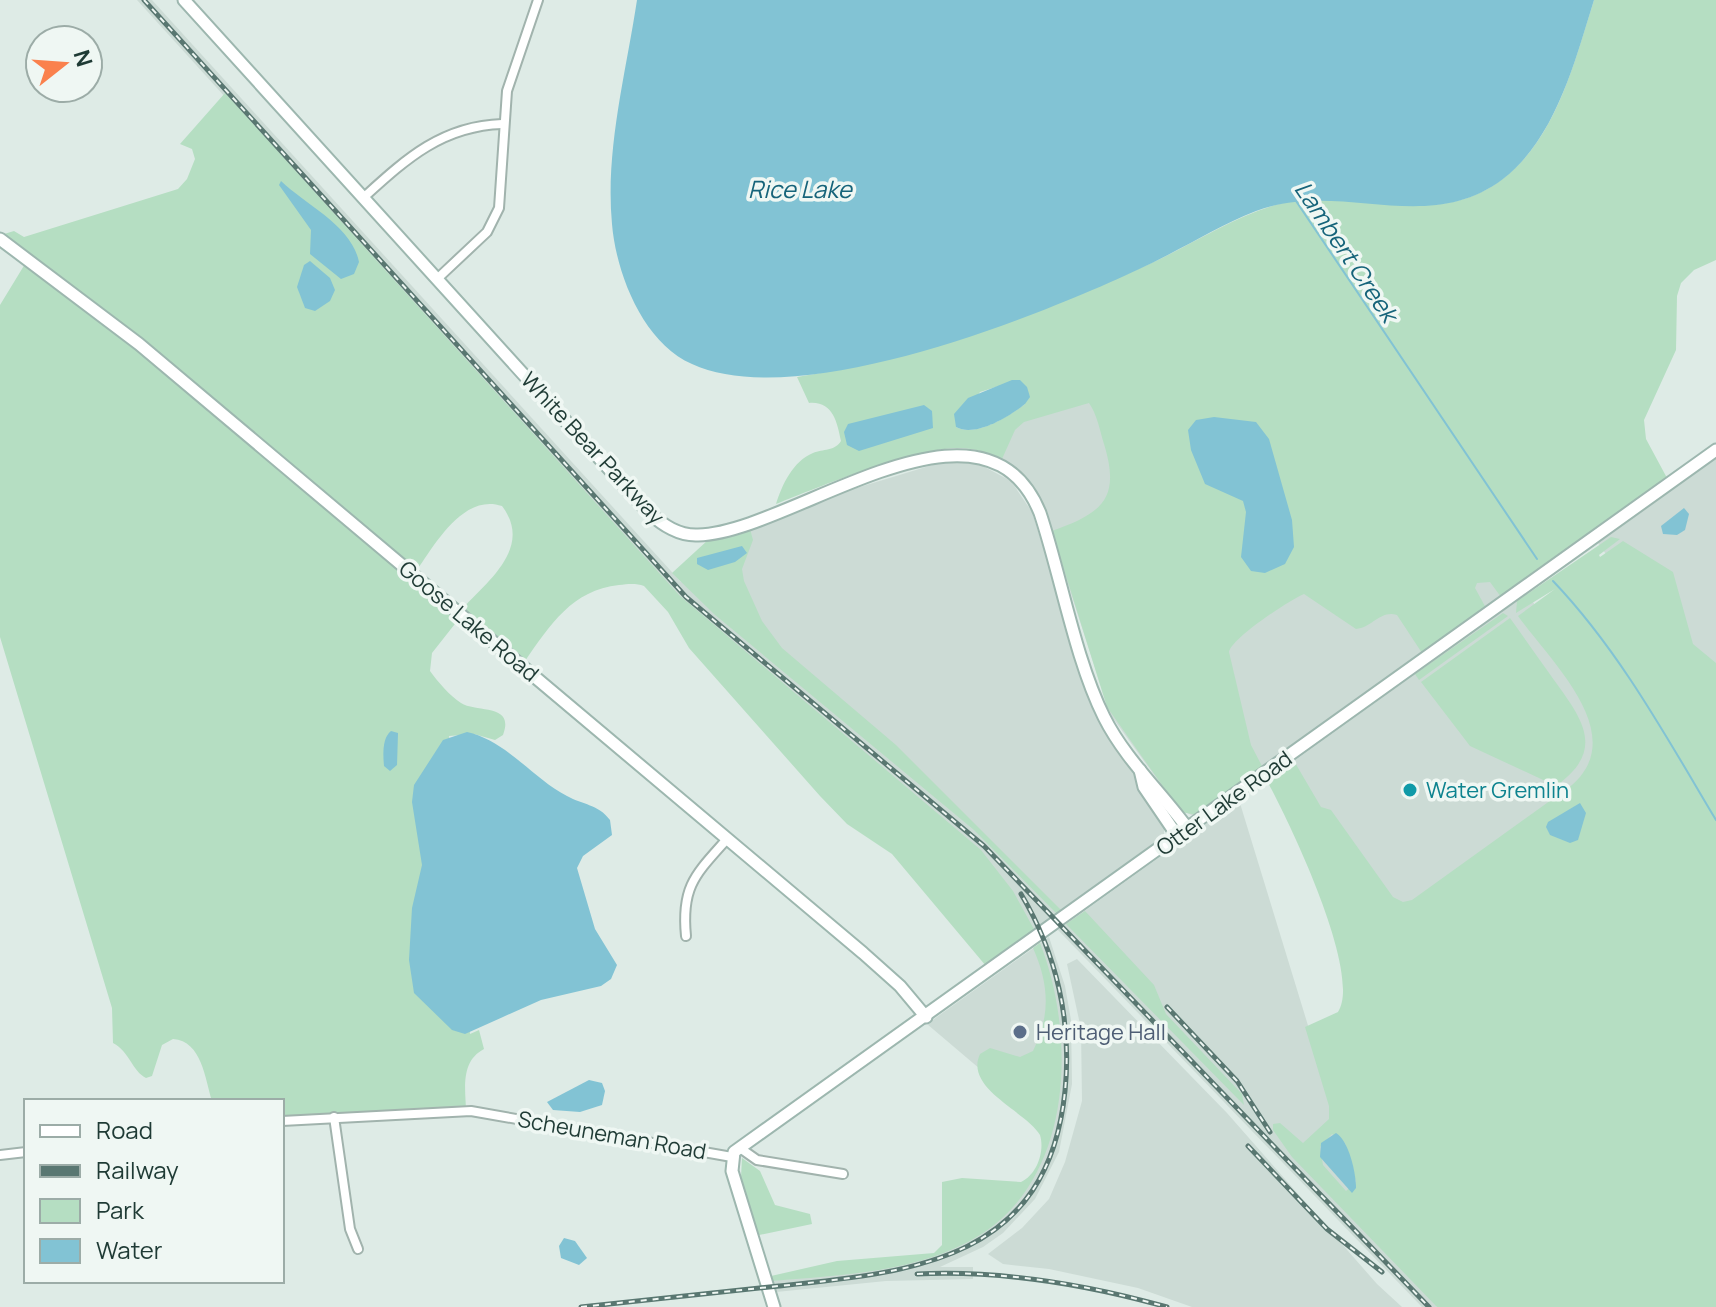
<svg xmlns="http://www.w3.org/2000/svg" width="1716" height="1307" font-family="Manrope,sans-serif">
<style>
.built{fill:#ccdbd5}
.green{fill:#b5dec2;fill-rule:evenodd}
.water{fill:#82c3d4}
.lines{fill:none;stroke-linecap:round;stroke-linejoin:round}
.stream{stroke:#82c3d4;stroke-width:2}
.street-casing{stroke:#a1b3ad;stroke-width:12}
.secondary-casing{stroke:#9db7af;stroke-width:15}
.street{stroke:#fff;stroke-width:8}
.secondary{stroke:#fff;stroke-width:11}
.rail-casing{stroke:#597771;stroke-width:5}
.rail{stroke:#eff7f3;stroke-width:2;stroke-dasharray:6;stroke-linecap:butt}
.culture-dot{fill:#0f9aa8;stroke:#eff7f3;stroke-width:3}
.service-dot{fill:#5c6f8a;stroke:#eff7f3;stroke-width:3}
.labels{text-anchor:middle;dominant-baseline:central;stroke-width:7;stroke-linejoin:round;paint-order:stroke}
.street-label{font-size:22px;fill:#1f3b35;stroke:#eff7f3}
.culture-label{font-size:22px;fill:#0d838f;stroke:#eff7f3;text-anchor:start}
.service-label{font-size:22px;fill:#4e5e75;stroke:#eff7f3;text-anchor:start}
.water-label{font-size:24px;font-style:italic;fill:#16647a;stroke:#eff7f3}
</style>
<rect width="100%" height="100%" fill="#deebe6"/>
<g class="built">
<polygon points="137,0 152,0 681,582 708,540 736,534 830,496 939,463 977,463 1011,481 1032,512 1094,709 1164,825 1164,838 1035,931 677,595"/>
<polygon points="1131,386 1358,573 1489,575 1503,596 1193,816 1178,808 1110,714 1042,504 1026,478 998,458 1016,421"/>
<polygon points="1716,458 1716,676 1673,648 1598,543"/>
<polygon points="1527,594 1655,770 1357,989 1287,766"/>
<polygon points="1239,800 1336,1117 1437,1307 1422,1307 1058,930"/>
<polygon points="1049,937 1065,986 1071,1020 1072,1084 1059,1152 1035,1199 1003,1233 983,1247 940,1267 973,1267 973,1279 886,1281 776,1292 773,1281 937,1254 1031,1181 1052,1130 927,1024"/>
<polygon points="1077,959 1227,1113 1377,1284 1402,1307 1192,1307 1138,1288 1049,1269 1003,1264 988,1254 1022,1228 1049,1199 1065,1162 1082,1101 1081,1029 1067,964"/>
</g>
<g class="green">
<path d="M1594,0h122v260l-22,10 -13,13 -4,13 -1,54 -32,70 2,19 21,39 -166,119 -11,-15 -13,1 -2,5 11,20 -64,45 -25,-38c-17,-5 -25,13 -41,14l-52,-35c-16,7 -72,44 -75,58l22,93 12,23 -66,47 -16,-3 -74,-105 -55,-176c50,-18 69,-32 52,-87 -4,-13 -7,-30 -15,-41l-65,19 -9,8 -13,29c-14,-6 -27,-11 -42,-11 -45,-1 -141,39 -184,56 6,-19 17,-43 37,-51 10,-4 22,-2 28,-12 -4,-19 -8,-40 -32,-38l-12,-26c120,-18 240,-62 350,-112 45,-20 85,-48 132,-61 73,-21 147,27 218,-21 58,-39 77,-120 97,-183zM1018,380l7,24c-16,12 -50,34 -69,23l24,-35z"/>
<path d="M225,93l455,503 301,254 32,41 22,40 -49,35 -94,-112 -45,-30 -27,-28 -131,-148 -21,-36 -24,-26c-8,-3 -16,-2 -25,-1 -47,5 -69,40 -94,76l-62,-53c26,-28 70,-61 39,-102 -38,-13 -67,38 -85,64l-300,-251 -113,-85 10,-3 10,6 154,-48 9,-10 8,-20 -3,-10 -12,-5z"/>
<path d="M25,264l112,86 321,270 -26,33 -2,18c8,11 20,25 31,32 16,10 54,0 42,32l-8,5 -21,-6 -25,2 21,298 9,-4 5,19c-23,12 -19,38 -18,60l-184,7v-15h-70c-7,-22 -10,-60 -39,-62l-11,6 -10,31 -6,2c-14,-7 -16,-26 -33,-35l-1,-35 -112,-371v-332z"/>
<polygon points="750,529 753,540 742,569 744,581 762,621 782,648 896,745 1062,911 1058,915 974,830 714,614 672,573 708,540"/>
<path d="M1611,537l9,2 -21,16 1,2 23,-16 50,31 20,72 23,19v644h-279l-145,-150 -19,-27v-6l7,-1 23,20 26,-24v-13l-24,-79 33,-15c25,-38 -50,-193 -71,-231l27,-20 27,46 10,3 62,87 10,5 9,-2 160,-115c58,-51 -21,-123 -54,-169l37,-27 -39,24 1,-12zM1332,1134l13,9 11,39 -10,9 -23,-26 -3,-18z"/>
<polygon points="1503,613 1508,616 1419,680 1415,674"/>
<path d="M1510,618c15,21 29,41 44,62 29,40 52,70 2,106l-86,-40 -49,-64z"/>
<polygon points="1085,911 1154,985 1166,1014 1242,1094 1244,1105 1066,924"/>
<path d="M1040,943c38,97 33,245 -72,299 -59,31 -129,33 -195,39l-2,-5 66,-15 97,-8 8,-8v-63l20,-4 59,4c16,-7 24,-31 19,-47 -14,-24 -76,-46 -60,-81l10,-6 30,9 13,-6c18,-36 16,-67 0,-103z"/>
<polygon points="742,1158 760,1171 775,1205 810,1214 812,1224 759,1235 741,1177"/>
</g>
<g class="water">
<path d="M637,0h957c-19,61 -38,138 -91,179 -77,58 -162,0 -247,32 -36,14 -69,35 -104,52 -104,50 -352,151 -460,101 -49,-21 -76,-91 -80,-140 -7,-74 14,-151 25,-224z"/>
<path d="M281,181c25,24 71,45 78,81l-5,12 -13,5 -31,-25 1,-24 -32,-45z"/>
<polygon points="310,261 330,278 335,290 330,301 315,311 305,308 297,287 304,265"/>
<path d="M1012,380h8l7,7 3,10 -5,7c-15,12 -50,34 -69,23l-2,-13 14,-16z"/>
<polygon points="924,405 932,411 933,428 859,451 847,445 844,432 848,424"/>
<polygon points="1214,417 1256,422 1269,439 1292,520 1294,547 1285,564 1265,573 1251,571 1241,557 1246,512 1243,501 1205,484 1191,450 1188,430 1196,420"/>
<polygon points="1684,508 1689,514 1685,530 1677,535 1663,534 1661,526"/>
<polygon points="742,546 747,553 735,562 708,570 697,564 697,558"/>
<path d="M391,731l7,2 -1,32 -7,6 -6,-5c-1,-11 -2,-28 7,-35z"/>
<path d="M467,732c40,9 65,46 100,64 16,9 31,8 43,24l2,15 -29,21 -6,12 18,61 22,36 -6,14 -10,7 -60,14 -76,34 -13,-4 -38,-37 -5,-33 3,-52 10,-43 -10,-63 2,-17 29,-45z"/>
<polygon points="1580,803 1586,813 1578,840 1570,843 1550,835 1546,827 1548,822"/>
<polygon points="589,1080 602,1083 605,1091 602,1105 580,1112 553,1110 547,1102"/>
<path d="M1336,1133c13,8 20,40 20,55l-4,5 -32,-36 1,-14z"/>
<polygon points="564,1238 575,1241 587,1258 579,1265 561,1258 559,1246"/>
</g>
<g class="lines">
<g class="stream">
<polyline points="1294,198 1537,559"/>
<path d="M1553,581c66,69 114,157 163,239"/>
</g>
<g class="street-casing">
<g id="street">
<path d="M363,198c42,-38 78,-72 139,-74"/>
<polyline points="437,279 487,232 499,208 507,91 538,0"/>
<path d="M686,936c-5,-50 10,-62 41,-97"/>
<polyline points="334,1117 350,1229 358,1249"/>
<polyline points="282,1121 471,1111 732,1157"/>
<polyline points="740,1148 757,1160 843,1174"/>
<polyline points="0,1155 26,1152"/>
</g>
</g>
<g class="secondary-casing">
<g id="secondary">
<path d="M184,0l465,513c14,12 30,23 49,22 93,-2 285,-162 342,-22 21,63 35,146 64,204 21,42 57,75 84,112"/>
<polyline points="0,239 139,344 863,953 900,986 926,1017"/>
<polyline points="1140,770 1144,787 1178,837"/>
<polyline points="774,1307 732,1171 734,1152 1716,450"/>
</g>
</g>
<use href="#street" class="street"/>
<use href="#secondary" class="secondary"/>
<g class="rail-casing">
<g id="rail">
<polyline points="144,0 686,597 984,846 1429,1307"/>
<polyline points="1167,1007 1237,1081 1270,1132"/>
<polyline points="1248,1146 1327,1229 1382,1272"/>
<path d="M917,1274c85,-4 168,10 250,33"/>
<path d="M581,1307c66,-7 132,-14 198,-21 138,-14 269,-27 286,-195 7,-69 -8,-137 -44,-197"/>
</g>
</g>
<use href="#rail" class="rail"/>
</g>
<circle class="culture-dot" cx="1410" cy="790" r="8"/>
<circle class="service-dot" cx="1020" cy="1032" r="8"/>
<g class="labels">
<g class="street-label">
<text transform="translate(593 448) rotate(47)">White Bear Parkway</text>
<text transform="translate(469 621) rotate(40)">Goose Lake Road</text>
<text transform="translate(1224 803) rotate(-36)">Otter Lake Road</text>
<text transform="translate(612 1135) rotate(10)">Scheuneman Road</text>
</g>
<g class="culture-label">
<text x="1426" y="790">Water Gremlin</text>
</g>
<g class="service-label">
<text x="1036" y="1032">Heritage Hall</text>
</g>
<g class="water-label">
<text x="800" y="188">Rice Lake</text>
<text transform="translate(1347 251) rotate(56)">Lambert Creek</text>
</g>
</g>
<rect x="24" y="1099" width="260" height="184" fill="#eff7f3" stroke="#9caca7" stroke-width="2"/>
<rect x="40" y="1125" width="40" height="12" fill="#ffffff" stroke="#9caca7" stroke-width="2"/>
<text x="96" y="1139" font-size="24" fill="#1f3b35">Road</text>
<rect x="40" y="1165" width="40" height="12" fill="#597771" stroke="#9caca7" stroke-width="2"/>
<text x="96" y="1179" font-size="24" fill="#1f3b35">Railway</text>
<rect x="40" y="1199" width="40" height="24" fill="#b5dec2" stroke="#9caca7" stroke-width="2"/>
<text x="96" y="1219" font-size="24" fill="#1f3b35">Park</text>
<rect x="40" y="1239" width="40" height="24" fill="#82c3d4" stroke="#9caca7" stroke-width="2"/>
<text x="96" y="1259" font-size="24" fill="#1f3b35">Water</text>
<g transform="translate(64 64) rotate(73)"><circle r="38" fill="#eff7f3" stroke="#9caca7" stroke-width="2"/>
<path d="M0-6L14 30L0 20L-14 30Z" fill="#fa814d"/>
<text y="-12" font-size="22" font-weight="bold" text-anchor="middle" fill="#1f3b35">N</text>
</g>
</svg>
